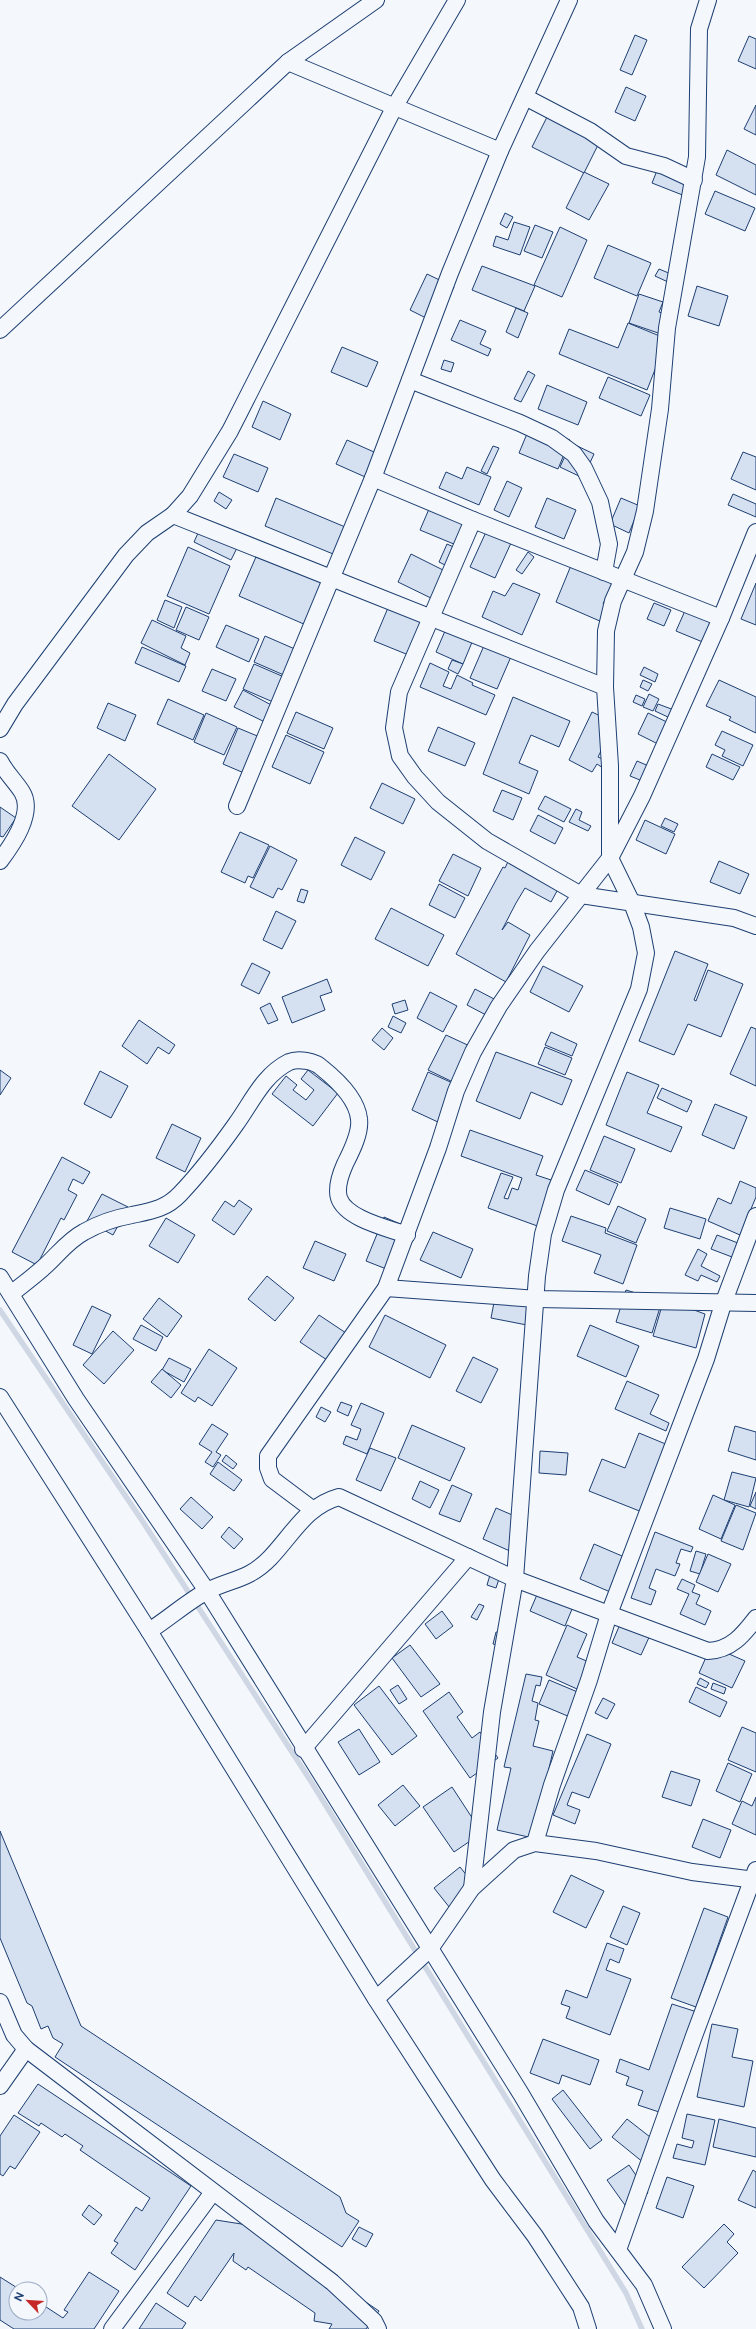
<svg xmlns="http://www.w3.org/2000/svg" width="756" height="2329" font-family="'Public Sans',sans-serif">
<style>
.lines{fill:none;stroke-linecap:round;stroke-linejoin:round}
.stream{stroke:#cfd7e4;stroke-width:5.5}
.building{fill:#d5e0f0;stroke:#1d3f73}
.street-casing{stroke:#1d3f73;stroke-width:18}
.street{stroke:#f4f7fb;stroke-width:16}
</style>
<rect width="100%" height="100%" fill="#f4f7fb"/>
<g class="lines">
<polyline class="stream" points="0,1310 143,1522 312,1783 626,2293 642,2329"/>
</g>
<g class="building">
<polygon points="635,35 647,40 632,75 620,70"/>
<polygon points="749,36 756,39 756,69 738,61"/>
<polygon points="626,87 646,96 635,121 615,112"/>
<polygon points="756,105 756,135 744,129"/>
<polygon points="552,107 604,133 584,173 532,147"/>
<polygon points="727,150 756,165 756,195 716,175"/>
<polygon points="660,163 693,176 685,196 652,183"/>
<polygon points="584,172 609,184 589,220 566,208"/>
<polygon points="715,191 755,208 745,231 705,214"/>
<polygon points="505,213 513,217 507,228 500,224"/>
<polygon points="514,222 530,227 520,255 493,246 496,236 508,240"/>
<polygon points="535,225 553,232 542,258 524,251"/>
<polygon points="560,227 587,240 562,297 534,285"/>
<polygon points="608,245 651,263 637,296 594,278"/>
<polygon points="482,266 535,286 524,311 472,290"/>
<polygon points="659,269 671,274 668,282 655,276"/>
<polygon points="427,274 454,287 436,323 410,310"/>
<polygon points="697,286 728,296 719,326 688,316"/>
<polygon points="639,294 663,302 659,312 670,316 664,335 629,323"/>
<polygon points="516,308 528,313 518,338 506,332"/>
<polygon points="460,320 486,331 480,344 491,349 488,356 451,340"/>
<polygon points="628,323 667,339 647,390 559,354 569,329 618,348"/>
<polygon points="342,347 378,362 367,387 331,372"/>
<polygon points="444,360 454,363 451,372 441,369"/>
<polygon points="528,371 535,375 521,402 514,399"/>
<polygon points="608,377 650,395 641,416 599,398"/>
<polygon points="547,385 587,402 578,425 538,409"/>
<polygon points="263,401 291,414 280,440 252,427"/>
<polygon points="531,424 570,440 558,469 519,453"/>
<polygon points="347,440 383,456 372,480 336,464"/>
<polygon points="571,443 594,454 583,478 560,467"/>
<polygon points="493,446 499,448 487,474 481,471"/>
<polygon points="743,452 756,457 756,490 731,479"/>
<polygon points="234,454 268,468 258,492 223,477"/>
<polygon points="467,467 491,477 479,505 439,488 446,472 462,479"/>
<polygon points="507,481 522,488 509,517 494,510"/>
<polygon points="219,492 232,500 226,509 214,501"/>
<polygon points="733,494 756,504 756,517 728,505"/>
<polygon points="276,498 350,529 338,556 265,526"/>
<polygon points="547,498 576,510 564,539 535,527"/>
<polygon points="621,498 640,506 629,533 610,524"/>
<polygon points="432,502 473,519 461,547 420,530"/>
<polygon points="203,522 241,540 231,560 194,542"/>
<polygon points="486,532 511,543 495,578 470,567"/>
<polygon points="262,543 336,575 313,628 239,596"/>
<polygon points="447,544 458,549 449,567 439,562"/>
<polygon points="188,547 230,566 209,614 167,596"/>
<polygon points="528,552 534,557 522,574 516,570"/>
<polygon points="411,554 451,574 437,601 398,582"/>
<polygon points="572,563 626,586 608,593 603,604 616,610 609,625 556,602"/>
<polygon points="513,583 540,594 522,635 482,617 493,591 505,596"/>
<polygon points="756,583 756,625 741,619"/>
<polygon points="165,600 182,607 174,628 157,620"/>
<polygon points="390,603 426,618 411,656 374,641"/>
<polygon points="654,603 671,610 664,626 647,619"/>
<polygon points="688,604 717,616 705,643 676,631"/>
<polygon points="186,607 209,617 199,640 176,630"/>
<polygon points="152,620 186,636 181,648 190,653 185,665 141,643"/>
<polygon points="448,624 475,635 463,664 436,652"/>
<polygon points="226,625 259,639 249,662 216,647"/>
<polygon points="265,636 304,653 293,679 254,662"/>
<polygon points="486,641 513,652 497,689 470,678"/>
<polygon points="142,647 186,666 179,682 135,663"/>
<polygon points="452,660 463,664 458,674 448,669"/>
<polygon points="430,663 449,672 443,686 451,689 457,675 473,683 472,685 495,695 486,715 420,687"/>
<polygon points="254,664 291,680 280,705 243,689"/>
<polygon points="644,667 658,674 655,682 640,675"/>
<polygon points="212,669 236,679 226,701 202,691"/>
<polygon points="643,680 652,684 648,691 640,687"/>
<polygon points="719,680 756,697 756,733 729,720 731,717 706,706"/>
<polygon points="243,690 277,708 269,724 234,707"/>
<polygon points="649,694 659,699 653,711 643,707"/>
<polygon points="636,695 645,699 642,706 633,702"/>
<polygon points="513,697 570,721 559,747 531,735 519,763 538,771 529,794 483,774"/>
<polygon points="168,699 204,715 193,740 157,724"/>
<polygon points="108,703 136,715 125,741 97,728"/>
<polygon points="658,704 674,710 670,718 655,711"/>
<polygon points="296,712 333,728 324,749 287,733"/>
<polygon points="592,712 615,723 598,757 607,761 603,768 597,764 592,772 569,760"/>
<polygon points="206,713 237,727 224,755 194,742"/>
<polygon points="648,713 671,724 660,745 638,734"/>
<polygon points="438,727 475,743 465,766 428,751"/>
<polygon points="238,728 267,740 251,776 223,764"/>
<polygon points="722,731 753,745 743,766 722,756 725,750 715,745"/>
<polygon points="286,735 324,752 310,784 272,767"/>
<polygon points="109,754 156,789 119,840 72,806"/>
<polygon points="712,754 740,767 733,780 706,767"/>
<polygon points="637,761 651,767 645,782 630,776"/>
<polygon points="382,783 415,799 403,824 370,808"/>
<polygon points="502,790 522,798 513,820 493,811"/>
<polygon points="545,796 571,809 564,822 538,809"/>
<polygon points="0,807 16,818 3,837 0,836"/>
<polygon points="576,809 582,812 579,820 591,826 588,831 569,822"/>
<polygon points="538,815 563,828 555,844 530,831"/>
<polygon points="665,818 678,824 674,832 661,826"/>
<polygon points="645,820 675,834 666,854 636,840"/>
<polygon points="240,832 269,845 253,878 248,876 245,883 221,872"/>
<polygon points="355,837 385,852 371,880 341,865"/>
<polygon points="270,846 297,860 282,890 278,888 273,898 250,887"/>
<polygon points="512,853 563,880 551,902 525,888 516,903 502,930 508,922 530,935 506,982 456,954 503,867 505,868"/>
<polygon points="453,854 481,868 468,896 439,881"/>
<polygon points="719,861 749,874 740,894 710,882"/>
<polygon points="439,884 465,898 455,918 429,905"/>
<polygon points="301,889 308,891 304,903 297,901"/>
<polygon points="391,908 444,935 428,966 375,939"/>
<polygon points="276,911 296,921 282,949 263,940"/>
<polygon points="675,951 708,964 694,1000 696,1001 708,970 743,984 721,1037 688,1024 674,1055 639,1041"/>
<polygon points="252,963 270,972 259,994 241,985"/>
<polygon points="543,966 583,986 569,1012 530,992"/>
<polygon points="327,979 332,992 320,996 325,1010 292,1023 282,997"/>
<polygon points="475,989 496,1000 488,1016 467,1005"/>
<polygon points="430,992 457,1006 443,1032 417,1018"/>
<polygon points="405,1000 408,1010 395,1014 392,1004"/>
<polygon points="270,1003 278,1020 268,1024 260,1008"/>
<polygon points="393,1016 406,1023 401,1033 388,1027"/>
<polygon points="139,1020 175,1045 169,1054 158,1047 147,1064 122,1046"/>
<polygon points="751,1027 756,1029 756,1086 730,1074"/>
<polygon points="382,1028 393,1038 384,1050 372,1040"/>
<polygon points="551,1032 577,1044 572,1056 545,1045"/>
<polygon points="446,1035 474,1048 457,1084 428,1070"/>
<polygon points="545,1047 572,1058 565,1075 538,1064"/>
<polygon points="496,1052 572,1080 562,1105 531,1092 520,1119 476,1101"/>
<polygon points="0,1070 11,1078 0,1095"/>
<polygon points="308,1070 338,1093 313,1126 272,1094 286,1076 297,1085 293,1090 306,1100 314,1090 301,1079"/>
<polygon points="100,1071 128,1086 111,1118 84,1104"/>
<polygon points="428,1072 457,1085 440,1123 412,1110"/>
<polygon points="627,1072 659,1085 647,1113 682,1127 671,1152 606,1125"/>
<polygon points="662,1088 692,1101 687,1112 657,1098"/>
<polygon points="715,1104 747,1117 734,1149 702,1135"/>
<polygon points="172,1124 201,1138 185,1172 156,1158"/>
<polygon points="470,1130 543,1156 536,1175 554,1181 540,1227 488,1208 501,1173 513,1177 504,1198 508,1199 512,1188 518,1190 522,1178 461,1156"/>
<polygon points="604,1136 635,1149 621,1183 590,1170"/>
<polygon points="62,1157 90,1172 83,1184 73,1179 68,1190 77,1195 64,1220 61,1218 37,1265 12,1252"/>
<polygon points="585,1170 618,1184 609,1205 576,1190"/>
<polygon points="740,1181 756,1188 756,1197 740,1235 708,1221 718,1198 731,1204"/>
<polygon points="102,1194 128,1207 113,1235 87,1221"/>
<polygon points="239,1200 252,1209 234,1235 212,1220 225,1201 234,1207"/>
<polygon points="618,1206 646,1219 636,1243 607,1231"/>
<polygon points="670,1208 706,1219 700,1239 664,1228"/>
<polygon points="571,1216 606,1228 605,1233 637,1245 623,1284 594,1273 601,1255 562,1241"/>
<polygon points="384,1217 412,1229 394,1272 366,1261"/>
<polygon points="166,1218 195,1235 178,1263 149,1246"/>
<polygon points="433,1232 473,1249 461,1278 420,1260"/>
<polygon points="717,1235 738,1243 732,1257 711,1249"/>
<polygon points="315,1241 346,1254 334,1281 303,1268"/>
<polygon points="698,1249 707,1254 701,1266 720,1276 717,1282 701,1275 698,1281 685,1275"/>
<polygon points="267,1276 294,1298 275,1321 248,1299"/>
<polygon points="626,1290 662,1301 652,1333 616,1322"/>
<polygon points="496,1292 537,1300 532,1326 491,1318"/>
<polygon points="159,1298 182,1316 167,1337 143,1319"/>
<polygon points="664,1299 705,1314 696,1348 653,1336"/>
<polygon points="92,1306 111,1315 92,1354 73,1345"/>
<polygon points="319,1315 349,1335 330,1362 300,1342"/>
<polygon points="385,1315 446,1345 430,1378 369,1347"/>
<polygon points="141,1325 163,1337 156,1351 133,1339"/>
<polygon points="590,1325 639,1346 626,1377 577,1356"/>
<polygon points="113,1331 134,1350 104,1384 83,1365"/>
<polygon points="209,1349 237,1368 212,1406 198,1397 195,1402 181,1393"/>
<polygon points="473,1357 498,1369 481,1403 456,1391"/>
<polygon points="169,1358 191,1369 184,1382 162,1370"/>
<polygon points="162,1369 181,1385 171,1398 151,1382"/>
<polygon points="627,1381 659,1395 650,1414 669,1423 666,1431 615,1409"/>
<polygon points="341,1402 352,1406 348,1416 337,1411"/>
<polygon points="361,1403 384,1413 367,1454 343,1444 346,1436 357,1440 361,1429 351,1425"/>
<polygon points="321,1407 331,1412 325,1422 316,1417"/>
<polygon points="212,1424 228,1434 216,1452 221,1455 213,1467 205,1462 212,1452 199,1444"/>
<polygon points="412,1425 465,1448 450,1481 398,1458"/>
<polygon points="735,1426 756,1432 756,1460 728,1451"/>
<polygon points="639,1433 668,1445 642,1512 589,1491 602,1459 625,1468"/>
<polygon points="370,1448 396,1458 381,1491 356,1480"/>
<polygon points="540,1451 568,1453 566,1475 539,1473"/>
<polygon points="226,1455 237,1464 233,1469 222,1461"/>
<polygon points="218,1462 242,1480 234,1491 210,1474"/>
<polygon points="732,1472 756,1478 749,1507 724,1500"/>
<polygon points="420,1481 439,1490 430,1508 412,1499"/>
<polygon points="452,1485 472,1494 460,1522 439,1514"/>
<polygon points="756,1492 756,1509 750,1506"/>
<polygon points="713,1495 735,1505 721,1539 699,1529"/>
<polygon points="191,1497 213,1517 202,1529 180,1509"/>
<polygon points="736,1505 756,1513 743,1550 721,1541"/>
<polygon points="496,1508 517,1517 512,1552 483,1539"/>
<polygon points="229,1527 243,1539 234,1549 221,1537"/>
<polygon points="655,1532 693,1547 691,1552 681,1549 676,1563 680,1564 675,1576 656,1569 649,1588 656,1591 651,1605 631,1598"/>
<polygon points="594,1544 629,1559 615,1594 580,1579"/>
<polygon points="696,1551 706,1554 700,1574 690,1571"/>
<polygon points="708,1554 731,1564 718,1592 696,1582"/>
<polygon points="490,1575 499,1579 496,1588 487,1585"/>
<polygon points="682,1579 695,1585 692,1592 700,1595 696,1604 711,1611 705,1625 680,1614 689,1594 677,1589"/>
<polygon points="542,1583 577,1597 565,1626 530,1611"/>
<polygon points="479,1604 484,1606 477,1620 471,1617"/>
<polygon points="442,1611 453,1626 436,1639 425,1624"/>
<polygon points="624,1615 651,1633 641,1655 612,1643"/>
<polygon points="567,1625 587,1634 577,1657 589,1662 577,1689 546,1675"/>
<polygon points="496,1632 509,1634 506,1647 493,1644"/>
<polygon points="410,1645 440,1684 421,1697 392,1658"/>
<polygon points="711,1646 745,1661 732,1688 699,1673"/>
<polygon points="526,1674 542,1677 540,1686 536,1685 532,1701 538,1703 535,1720 539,1721 533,1746 553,1751 533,1838 497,1830 511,1768 504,1767"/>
<polygon points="700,1678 709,1683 706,1688 697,1684"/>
<polygon points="549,1680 580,1693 570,1717 539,1704"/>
<polygon points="713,1683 726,1688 724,1694 711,1689"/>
<polygon points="398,1685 407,1699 399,1704 390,1690"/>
<polygon points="379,1686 417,1736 392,1755 354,1705"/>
<polygon points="696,1687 727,1702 720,1717 689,1702"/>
<polygon points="449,1692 463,1712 457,1717 472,1738 480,1732 498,1758 470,1778 423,1711"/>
<polygon points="603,1698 615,1704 607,1719 595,1713"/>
<polygon points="742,1727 756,1733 756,1772 728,1760"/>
<polygon points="359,1729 380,1762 359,1775 338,1742"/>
<polygon points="587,1734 611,1744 589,1798 572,1792 567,1805 580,1810 575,1824 553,1815"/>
<polygon points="728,1763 752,1774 740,1802 716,1791"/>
<polygon points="671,1771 700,1780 691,1806 662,1797"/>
<polygon points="403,1785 420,1806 395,1826 378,1805"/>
<polygon points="452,1787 482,1833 454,1852 423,1807"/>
<polygon points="756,1797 756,1835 732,1824 742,1801 752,1806"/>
<polygon points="703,1819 731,1830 720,1858 692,1847"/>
<polygon points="0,1831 81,2026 340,2197 346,2213 359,2221 342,2247 55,2057 63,2044 53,2038 48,2026 41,2029 32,2006 27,2003 0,1938"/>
<polygon points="460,1867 476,1887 450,1908 434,1888"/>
<polygon points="571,1875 604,1891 586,1928 553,1912"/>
<polygon points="623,1906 640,1913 627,1945 610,1937"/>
<polygon points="704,1908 728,1917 696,2007 671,1998"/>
<polygon points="607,1943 624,1949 619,1963 610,1959 606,1970 631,1979 610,2035 566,2018 570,2007 561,2004 566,1990 587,1998"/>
<polygon points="672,2004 697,2012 662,2113 638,2105 643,2091 626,2085 629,2077 616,2072 620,2059 649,2070"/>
<polygon points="712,2024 738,2029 732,2057 753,2061 744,2107 697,2097"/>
<polygon points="543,2039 599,2060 590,2085 562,2075 559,2084 530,2073"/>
<polygon points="38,2084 191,2186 135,2270 111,2253 118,2243 114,2241 136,2207 142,2211 150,2198 80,2150 83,2146 65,2134 62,2137 41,2123 39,2126 18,2113"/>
<polygon points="563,2090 602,2140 590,2149 552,2099"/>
<polygon points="687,2114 715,2120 705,2165 673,2158 677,2144 692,2148 694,2141 682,2138"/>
<polygon points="14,2115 40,2132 15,2169 10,2166 3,2176 0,2174 0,2136"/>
<polygon points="627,2119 659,2144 644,2163 612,2137"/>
<polygon points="719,2119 756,2128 756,2157 713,2147"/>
<polygon points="629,2165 648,2193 627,2208 607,2180"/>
<polygon points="753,2170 756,2172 756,2208 738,2200"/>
<polygon points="667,2177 694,2186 683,2218 656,2208"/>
<polygon points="89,2205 102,2215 94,2225 82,2215"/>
<polygon points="216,2220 254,2226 379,2311 366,2329 329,2329 332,2324 314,2321 315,2313 248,2267 246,2270 233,2261 234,2253 201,2301 195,2296 188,2307 167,2293"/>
<polygon points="724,2224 734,2234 727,2242 738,2253 704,2288 682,2267"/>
<polygon points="359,2227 373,2234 366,2247 352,2239"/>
<polygon points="89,2272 119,2291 94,2329 14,2329 0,2320 0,2277 19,2289 16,2289 16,2313 40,2313 40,2303 63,2318 68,2312 64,2310"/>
<polygon points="156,2303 186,2323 182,2329 139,2329"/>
</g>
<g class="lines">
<g class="street-casing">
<g id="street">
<polyline points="288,62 500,151"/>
<polyline points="525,97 590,131 626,156 664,166 694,180"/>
<polyline points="0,330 288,62 376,0"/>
<polyline points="410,380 520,423 552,438 574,454 584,468 600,502 609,544 604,572"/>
<polyline points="373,478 473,520 721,618"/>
<polyline points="173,515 605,687"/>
<polyline points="473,520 399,692 394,728 400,756 415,777 438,802 487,841 581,895 734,918 756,926"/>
<polyline points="0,729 15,704 126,555 147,533 173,515 190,496 230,431 395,106 457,0"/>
<path d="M0,761c6,12 15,20 22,31 13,21 -10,53 -22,69"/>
<polyline points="237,806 373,478 450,273 500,151 569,0"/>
<polyline points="0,1277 76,1399 207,1591 521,2094 596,2221 644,2285 663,2329"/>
<polyline points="386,1288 537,1299 756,1303"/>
<path d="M11,1294c11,-9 22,-17 32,-26 14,-12 24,-27 41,-36 14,-8 31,-14 48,-17 19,-4 34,-6 48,-21 20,-21 39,-46 56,-70 16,-22 27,-49 53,-62 9,-4 26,-1 33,6 15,12 35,31 37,51 2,14 -8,33 -14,45 -4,9 -9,24 -6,34 7,21 49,30 68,37"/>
<polyline points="0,1397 149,1631 376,1999 493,2180 535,2236 581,2307 588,2329"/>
<polyline points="312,1509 272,1479 268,1468 268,1456 386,1288 438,1148 456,1091 473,1052 499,1006 537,951 610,858 642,796 721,618 756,532"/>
<path d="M149,1631c19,-12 38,-29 58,-40 24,-12 42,-11 63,-33 23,-24 36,-52 69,-61l176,82 193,72c23,-1 35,-16 48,-33"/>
<polyline points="303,1749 468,1557"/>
<polyline points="535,1843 552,1785 589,1680 609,1614 706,1359 723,1304 756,1216"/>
<polyline points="472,1888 492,1712 515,1579 537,1276 543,1234 556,1190 639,989 646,953 641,927 632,903 610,858 610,766 605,687 606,631 613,601 635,552 645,511 660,409 667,328 697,157 699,29 708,0"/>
<polyline points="376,1999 430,1949 472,1888 514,1850 535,1843 596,1851 692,1872 756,1880"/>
<polyline points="0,2002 14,2035 26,2049 332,2282 374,2321 378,2329"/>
<polyline points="0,2086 26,2049"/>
<polyline points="618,2250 694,2036 756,1870"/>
<polyline points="112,2329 213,2192"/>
</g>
</g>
<use href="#street" class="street"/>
</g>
<g transform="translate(28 2301) rotate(295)"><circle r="19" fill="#f4f7fb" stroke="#9eadc5"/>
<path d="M0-3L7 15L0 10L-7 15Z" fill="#c62828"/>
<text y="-6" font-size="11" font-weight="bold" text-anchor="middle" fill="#1d3f73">N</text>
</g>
</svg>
